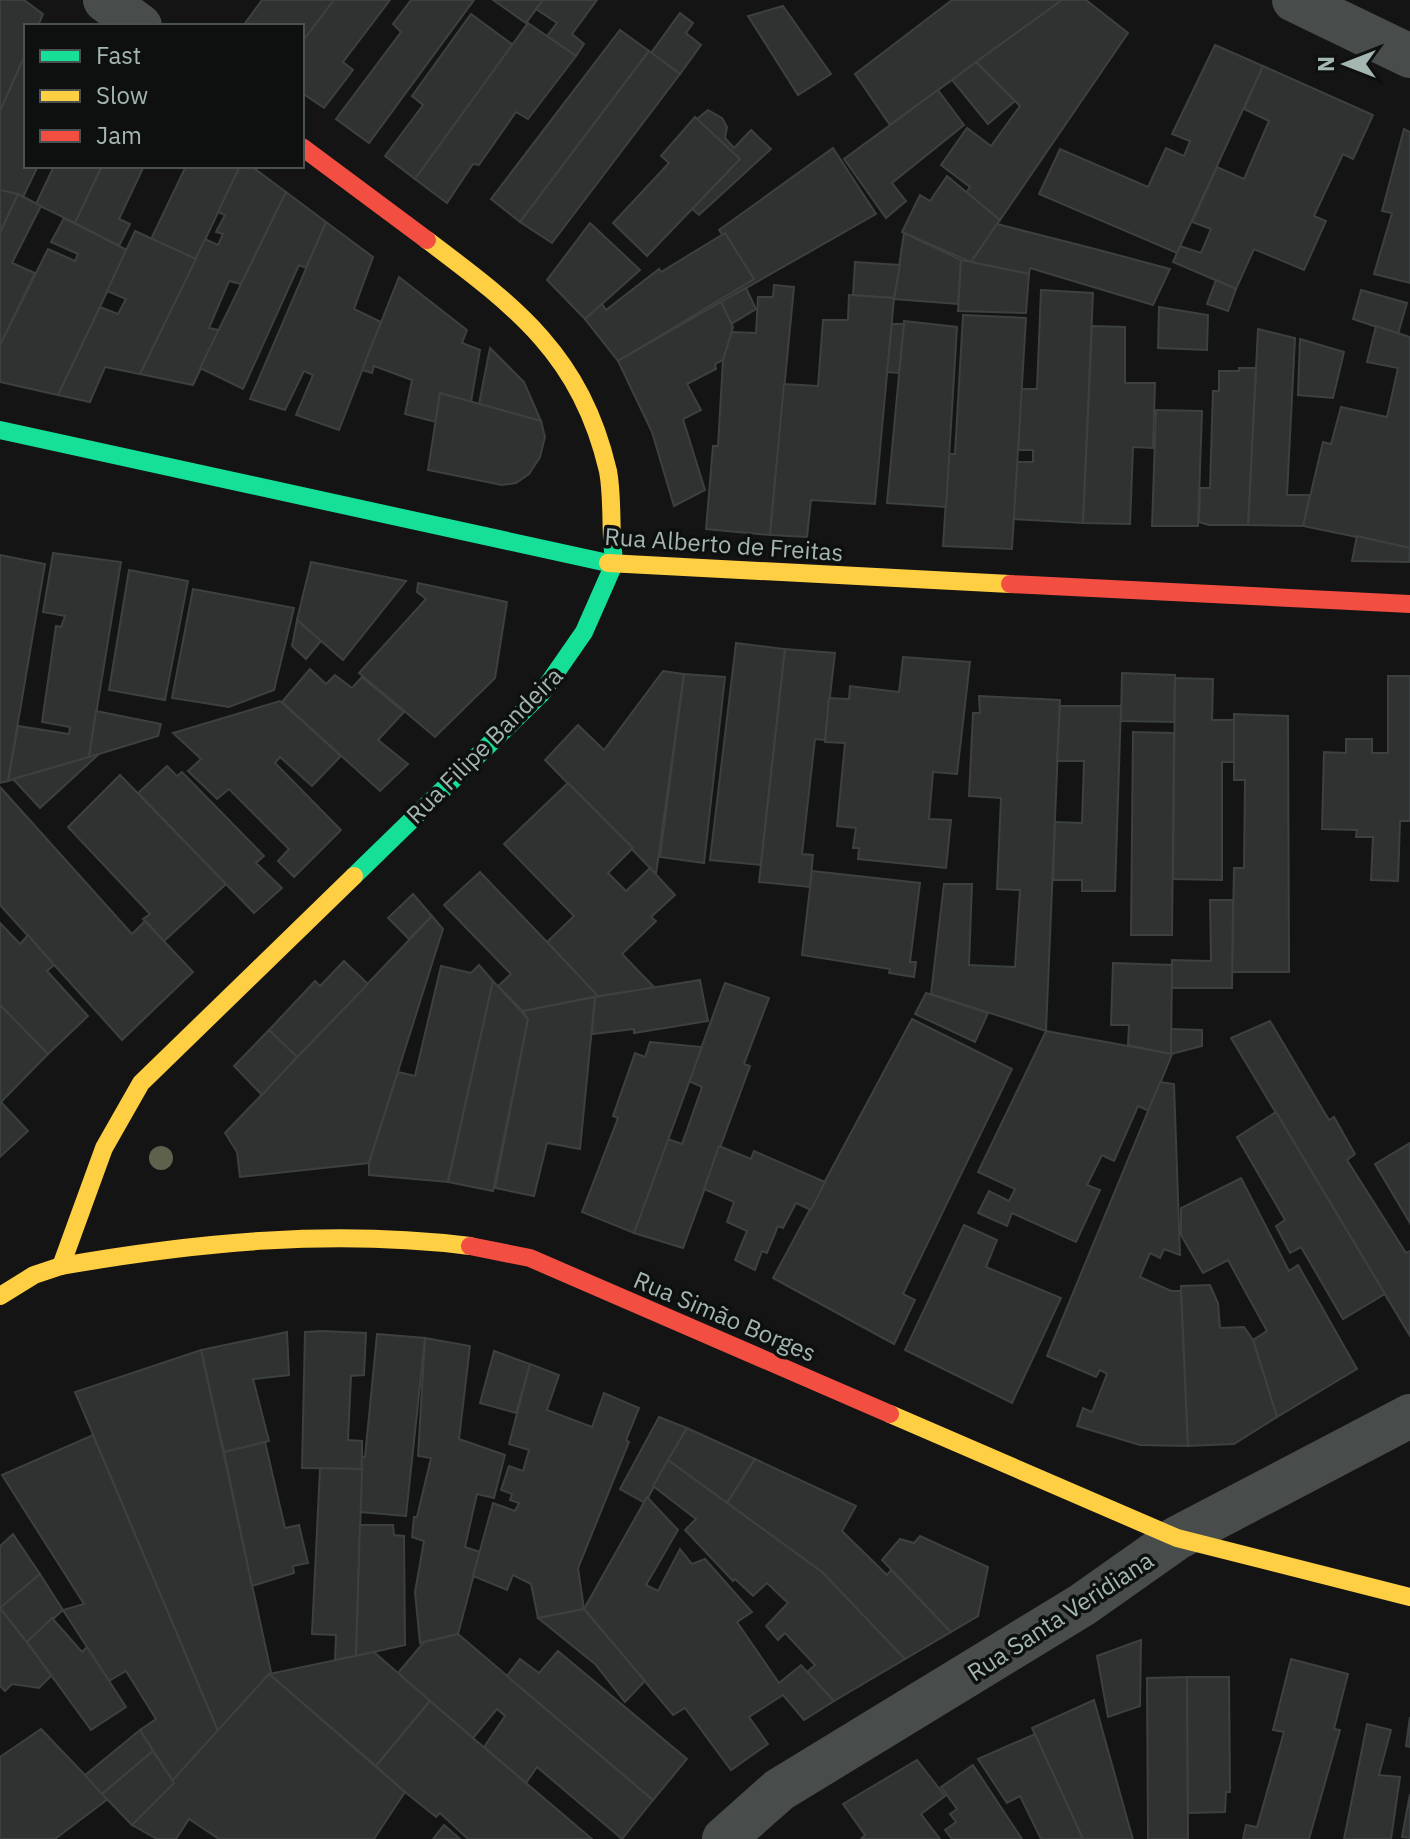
<svg xmlns="http://www.w3.org/2000/svg" width="1410" height="1839" font-family="'IBM Plex Sans',sans-serif">
<style>
.building{fill:#303231;stroke:#3c4040;stroke-width:2}
.lines{fill:none;stroke-linecap:round;stroke-linejoin:round}
.street{stroke:#484d4c;stroke-width:44}
.fast{stroke:#16e098;stroke-width:18}
.slow{stroke:#ffcf43;stroke-width:18}
.jam{stroke:#f24e42;stroke-width:18}
.tree{fill:#5e624c}
.labels{text-anchor:middle;dominant-baseline:central;stroke-width:7;stroke-linejoin:round;paint-order:stroke}
.street-label{font-size:24px;fill:#a4b6b2;stroke:#0e1010}
</style>
<rect width="100%" height="100%" fill="#141414"/>
<g class="building">
<polygon points="0,0 24,0 43,14 38,26 26,26 26,53 0,111"/>
<polygon points="262,0 334,0 302,42 302,26 243,26"/>
<polygon points="334,0 390,0 343,62 353,70 324,108 302,93 302,42"/>
<polygon points="411,0 474,0 369,143 336,119 401,32 393,24"/>
<polygon points="493,0 543,0 526,23"/>
<polygon points="543,0 597,0 572,34 584,44 576,56 547,36 557,23 536,9"/>
<polygon points="952,0 1062,0 890,125 855,74"/>
<polygon points="1062,0 1086,0 1128,33 1000,220 966,193 970,187 941,165 967,128 991,146 1020,106 976,62"/>
<polygon points="783,6 831,74 798,95 748,16"/>
<polygon points="680,13 693,23 686,33 701,45 680,74 651,53"/>
<polygon points="471,14 513,45 415,179 385,156 423,105 412,96"/>
<polygon points="528,23 576,56 528,119 516,112 479,165 473,164 447,203 415,179"/>
<polygon points="620,30 649,51 520,222 491,199"/>
<polygon points="1215,45 1263,66 1177,253 1039,194 1060,149 1148,187 1166,148 1184,156 1190,141 1172,134"/>
<polygon points="649,51 680,74 552,243 520,222"/>
<polygon points="26,53 26,166 38,166 23,197 0,190 0,111"/>
<polygon points="976,62 1015,101 988,124 952,80"/>
<polygon points="1263,66 1373,115 1353,159 1343,154 1314,216 1326,221 1304,270 1254,249 1236,289 1173,262 1180,246 1201,253 1211,229 1192,222 1217,167 1244,179 1269,121 1244,109"/>
<polygon points="938,90 964,125 892,183 906,201 886,218 844,159"/>
<polygon points="708,110 722,118 727,127 725,138 734,148 751,130 771,149 699,215 692,209 740,159 697,119"/>
<polygon points="695,117 740,159 647,256 613,223 669,163 661,156"/>
<polygon points="1404,129 1410,132 1410,283 1374,274 1392,213 1382,211"/>
<polygon points="833,148 876,214 690,320 688,316 754,279 719,230"/>
<polygon points="54,166 102,166 75,223 36,204"/>
<polygon points="102,166 144,166 119,219 130,224 119,246 75,223"/>
<polygon points="186,166 240,166 196,259 151,239"/>
<polygon points="240,166 251,166 286,192 241,284 229,281 209,328 219,330 193,385 140,374 205,239 218,245 223,234 216,232 225,215 218,212"/>
<polygon points="947,176 1000,220 971,262 902,232 920,195 930,201"/>
<polygon points="0,190 18,194 0,233"/>
<polygon points="286,192 326,222 306,268 299,265 243,389 200,368"/>
<polygon points="18,194 41,206 12,263 35,273 0,345 0,233"/>
<polygon points="64,218 127,250 58,395 0,382 0,345 48,249 75,261 78,254 51,242"/>
<polygon points="326,222 373,257 354,309 381,322 339,430 296,415 313,375 304,371 285,410 250,399"/>
<polygon points="590,223 640,270 585,319 547,280"/>
<polygon points="997,224 1099,250 1170,269 1153,305 1030,268 1029,274 971,262"/>
<polygon points="135,231 196,259 140,374 105,367 90,402 58,395 100,307 118,314 126,299 107,291"/>
<polygon points="725,233 754,279 618,361 585,319 602,304 606,310 659,269 661,272"/>
<polygon points="904,233 961,260 958,304 894,299"/>
<polygon points="961,260 1029,274 1026,313 958,311"/>
<polygon points="855,262 900,265 894,298 853,295"/>
<polygon points="399,277 467,330 462,343 480,350 471,402 440,393 436,422 405,414 412,380 374,366 372,373 362,370"/>
<polygon points="1216,280 1236,289 1228,311 1207,304"/>
<polygon points="774,285 794,287 770,535 706,529 713,446 718,446 723,360 731,332 756,333 758,297 773,297"/>
<polygon points="746,288 756,309 731,324 721,302"/>
<polygon points="1041,290 1093,293 1083,523 1013,519 1017,462 1033,462 1033,450 1018,450 1021,389 1037,389"/>
<polygon points="1361,290 1407,303 1398,334 1353,319"/>
<polygon points="849,295 894,298 875,504 811,500 807,537 770,535 784,384 818,386 823,320 848,320"/>
<polygon points="721,302 733,327 723,360 715,364 716,369 687,384 701,410 683,419 705,490 674,506 652,432 618,361"/>
<polygon points="1159,307 1208,315 1207,350 1158,348"/>
<polygon points="963,315 1026,318 1012,549 943,546 949,454 955,454"/>
<polygon points="904,321 957,327 946,507 887,503"/>
<polygon points="892,324 904,324 899,373 887,372"/>
<polygon points="1092,326 1125,327 1125,383 1155,383 1153,448 1133,447 1130,524 1083,523"/>
<polygon points="1376,326 1410,337 1410,548 1303,526 1323,442 1331,444 1341,407 1387,417 1398,368 1367,362"/>
<polygon points="1258,329 1295,338 1287,495 1310,495 1303,526 1248,525"/>
<polygon points="1300,339 1344,352 1333,398 1298,395"/>
<polygon points="490,348 524,382 541,421 479,404"/>
<polygon points="1239,368 1256,368 1248,525 1209,525 1199,522 1200,488 1210,488 1213,391 1219,391 1219,371 1239,371"/>
<polygon points="440,393 541,421 545,437 540,457 529,474 516,483 502,485 428,470"/>
<polygon points="1156,410 1202,411 1198,526 1152,526"/>
<polygon points="1357,536 1410,548 1409,562 1352,561"/>
<polygon points="53,553 121,562 89,757 8,781 18,726 69,734 70,727 42,722 56,626 61,627 65,616 43,612"/>
<polygon points="0,555 45,564 8,781 0,783"/>
<polygon points="311,562 406,581 343,660 297,620"/>
<polygon points="129,570 188,581 165,700 109,690"/>
<polygon points="418,583 507,602 495,678 435,737 359,673 426,599 417,592"/>
<polygon points="193,589 294,608 274,690 229,707 172,698"/>
<polygon points="297,620 321,641 306,659 292,646"/>
<polygon points="736,643 785,649 761,865 710,860"/>
<polygon points="785,649 835,653 825,740 815,739 802,854 813,855 810,887 759,882"/>
<polygon points="903,657 970,662 957,774 933,772 929,819 951,820 946,868 858,859 859,848 853,848 856,828 837,826 845,743 825,742 829,698 849,699 850,686 899,692"/>
<polygon points="310,669 326,684 335,675 352,688 362,677 404,712 378,740 408,764 380,791 282,702"/>
<polygon points="663,671 684,674 656,874 545,760 578,725 604,750"/>
<polygon points="1122,673 1175,675 1174,722 1121,721"/>
<polygon points="684,674 725,677 704,863 660,857"/>
<polygon points="1388,676 1410,676 1410,821 1400,821 1398,881 1371,880 1373,837 1356,837 1357,830 1322,829 1324,752 1346,753 1346,739 1372,739 1372,753 1388,753"/>
<polygon points="1175,678 1213,679 1212,720 1234,720 1234,762 1222,762 1222,880 1173,879"/>
<polygon points="979,696 1060,700 1046,1031 931,994 944,884 972,884 969,965 1015,967 1020,890 997,889 1001,798 969,796 973,713 980,713"/>
<polygon points="280,701 341,756 312,786 280,757 275,763 341,830 294,877 278,861 289,849 229,789 217,799 188,771 201,759 173,733"/>
<polygon points="1060,706 1121,706 1115,891 1082,891 1082,880 1053,880 1055,822 1082,823 1084,761 1057,761"/>
<polygon points="96,711 161,724 158,736 89,757"/>
<polygon points="1234,714 1288,716 1289,972 1232,972 1234,868 1244,868 1245,780 1234,780"/>
<polygon points="1133,732 1174,733 1172,935 1131,935"/>
<polygon points="99,754 40,808 13,779 89,757"/>
<polygon points="167,766 177,776 182,772 264,856 256,863 282,888 254,913 138,793"/>
<polygon points="120,775 226,884 164,941 143,919 150,914 68,827"/>
<polygon points="568,783 633,848 608,873 626,891 650,868 675,895 651,917 656,921 622,954 655,988 598,996 547,942 574,916 504,844"/>
<polygon points="0,787 132,934 145,921 193,972 122,1040 0,905"/>
<polygon points="812,871 920,883 910,962 916,962 914,977 889,973 890,969 802,955"/>
<polygon points="480,872 547,942 598,996 523,1011 498,986 511,974 444,905"/>
<polygon points="413,894 432,916 409,939 388,918"/>
<polygon points="1210,900 1233,900 1232,988 1171,988 1172,960 1211,961"/>
<polygon points="432,916 443,929 369,1163 240,1177 237,1152 225,1133"/>
<polygon points="0,923 20,944 28,935 54,965 47,971 88,1016 48,1054 0,1005"/>
<polygon points="344,961 368,984 297,1057 269,1030 315,981 320,986"/>
<polygon points="1113,963 1172,965 1171,1054 1128,1045 1129,1025 1111,1025"/>
<polygon points="479,965 493,981 448,1182 369,1175 369,1163 398,1072 415,1076 441,966 471,973"/>
<polygon points="700,980 708,1021 634,1033 634,1029 592,1034 595,997"/>
<polygon points="493,981 528,1019 493,1191 448,1182"/>
<polygon points="725,983 769,998 744,1064 750,1066 683,1248 634,1233 668,1139 682,1144 702,1087 689,1081"/>
<polygon points="926,993 988,1013 975,1042 915,1014"/>
<polygon points="595,997 580,1149 547,1143 534,1196 495,1188 528,1019 523,1011"/>
<polygon points="0,1005 48,1054 1,1102 0,1101"/>
<polygon points="912,1019 1012,1069 903,1294 915,1300 894,1344 773,1278"/>
<polygon points="1270,1021 1329,1120 1334,1117 1355,1154 1347,1160 1406,1253 1410,1251 1410,1336 1231,1038"/>
<polygon points="1171,1029 1202,1030 1202,1046 1171,1054"/>
<polygon points="269,1030 297,1057 262,1095 234,1066"/>
<polygon points="1046,1031 1172,1054 1149,1111 1138,1106 1114,1161 1102,1155 1087,1185 1100,1190 1076,1242 1012,1213 1007,1226 978,1213 989,1191 1009,1201 1015,1189 978,1172"/>
<polygon points="650,1042 702,1047 634,1233 582,1212 618,1118 613,1116 635,1053 645,1057"/>
<polygon points="1160,1082 1174,1084 1180,1255 1164,1249 1160,1258 1150,1253 1140,1277 1171,1291 1181,1291 1188,1446 1140,1445 1077,1426 1083,1408 1092,1412 1107,1374 1100,1370 1096,1377 1047,1356"/>
<polygon points="0,1101 28,1131 0,1157"/>
<polygon points="1276,1112 1385,1294 1343,1319 1301,1247 1290,1253 1276,1226 1285,1220 1237,1137"/>
<polygon points="1410,1143 1410,1223 1375,1164"/>
<polygon points="719,1146 751,1159 754,1151 825,1182 811,1210 796,1203 783,1228 778,1226 767,1253 762,1251 755,1270 735,1260 747,1231 727,1222 734,1202 704,1189"/>
<polygon points="1241,1178 1289,1271 1298,1265 1357,1369 1277,1417 1253,1340 1267,1331 1228,1260 1203,1273 1181,1235 1181,1208"/>
<polygon points="964,1225 997,1240 986,1267 1061,1298 1012,1403 905,1350"/>
<polygon points="1210,1285 1218,1303 1220,1328 1244,1327 1253,1340 1277,1417 1234,1444 1188,1446 1181,1286"/>
<polygon points="322,1331 366,1333 364,1375 351,1376 348,1440 362,1441 362,1469 302,1468 305,1332"/>
<polygon points="287,1332 289,1375 253,1379 269,1441 224,1452 201,1350"/>
<polygon points="377,1334 425,1338 406,1516 360,1512 362,1457 365,1457"/>
<polygon points="425,1338 470,1346 459,1439 505,1455 494,1498 477,1494 465,1547 480,1552 458,1634 420,1643 415,1592 424,1541 412,1537 414,1517 417,1517 431,1458 418,1456"/>
<polygon points="201,1350 271,1672 218,1731 75,1392"/>
<polygon points="494,1351 530,1364 516,1413 480,1403"/>
<polygon points="530,1364 559,1375 547,1410 592,1427 604,1393 639,1408 626,1440 629,1442 578,1568 584,1609 538,1618 531,1584 513,1575 507,1590 473,1576 493,1503 515,1511 519,1503 510,1500 512,1494 501,1490 509,1466 523,1471 529,1450 509,1444"/>
<polygon points="659,1417 687,1428 645,1503 620,1489"/>
<polygon points="687,1428 755,1459 727,1503 668,1460"/>
<polygon points="93,1435 218,1731 174,1783 140,1730 156,1719 126,1671 109,1681 63,1610 84,1604 2,1475"/>
<polygon points="265,1442 285,1528 299,1525 308,1563 293,1566 294,1573 252,1586 224,1452"/>
<polygon points="755,1459 856,1506 842,1531 887,1575 891,1570 951,1632 905,1659 822,1572 727,1503"/>
<polygon points="668,1460 822,1572 905,1659 834,1701 807,1672 815,1665 785,1633 778,1640 766,1626 788,1603 767,1583 753,1596 735,1579 733,1581 685,1530 696,1519 653,1486"/>
<polygon points="320,1468 362,1469 356,1656 335,1660 336,1635 312,1634"/>
<polygon points="647,1497 678,1530 646,1585 658,1591 680,1549 692,1564 705,1559 752,1612 737,1622 779,1683 801,1665 834,1701 804,1720 783,1695 749,1717 768,1744 731,1770 685,1708 673,1715 584,1609"/>
<polygon points="360,1525 393,1525 394,1535 404,1536 405,1645 356,1656"/>
<polygon points="13,1534 40,1574 0,1608 0,1546"/>
<polygon points="920,1536 988,1567 978,1616 951,1632 882,1560 900,1539 914,1543"/>
<polygon points="40,1574 63,1610 27,1642 0,1608"/>
<polygon points="0,1608 52,1675 39,1688 12,1684 5,1691 0,1686"/>
<polygon points="584,1609 645,1681 625,1702 595,1664 538,1618"/>
<polygon points="52,1618 82,1652 87,1647 126,1707 91,1730 27,1642"/>
<polygon points="458,1634 653,1800 622,1839 537,1767 526,1783 484,1747 505,1716 497,1709 473,1738 398,1673 424,1642"/>
<polygon points="1141,1640 1140,1706 1108,1717 1097,1656"/>
<polygon points="558,1651 687,1759 653,1800 507,1676 520,1659 539,1673"/>
<polygon points="374,1652 430,1701 376,1766 269,1674"/>
<polygon points="1291,1659 1348,1674 1334,1729 1340,1730 1309,1839 1243,1839 1246,1825 1257,1827 1284,1732 1273,1730"/>
<polygon points="269,1674 405,1792 374,1839 219,1839 189,1819 176,1839 157,1839 132,1825"/>
<polygon points="1187,1677 1188,1839 1148,1839 1147,1678"/>
<polygon points="1187,1677 1229,1677 1230,1792 1226,1792 1225,1812 1188,1813"/>
<polygon points="1094,1700 1128,1822 1133,1839 1083,1839 1032,1728"/>
<polygon points="430,1701 473,1738 592,1839 468,1839 440,1813 436,1817 405,1792 376,1766"/>
<polygon points="1410,1717 1410,1747 1406,1746"/>
<polygon points="1367,1724 1391,1730 1379,1775 1400,1777 1391,1839 1344,1839"/>
<polygon points="41,1729 108,1799 55,1839 0,1839 0,1757"/>
<polygon points="140,1730 153,1751 102,1794 85,1775"/>
<polygon points="1035,1734 1083,1839 1041,1839 1020,1796 1007,1803 978,1759"/>
<polygon points="153,1751 174,1783 132,1825 102,1794"/>
<polygon points="917,1760 945,1796 921,1814 940,1839 861,1839 865,1835 843,1804"/>
<polygon points="973,1765 1022,1839 952,1839 945,1830 956,1822 950,1814 957,1809 941,1787"/>
<polygon points="1410,1794 1410,1838 1402,1837"/>
<polygon points="444,1825 460,1839 433,1839"/>
</g>
<g class="lines">
<g class="street">
<polyline points="105,0 140,26"/>
<polyline points="1294,0 1410,56"/>
<polyline points="724,1839 779,1790 1082,1605 1177,1538 1410,1416"/>
</g>
<g class="fast">
<polyline points="0,430 608,563"/>
<polyline points="354,876 541,694 584,632 614,564 612,538"/>
</g>
<g class="slow">
<path d="M427,240c89,67 154,115 181,231 4,21 3,46 4,67"/>
<polyline points="608,563 1010,584"/>
<polyline points="61,1266 104,1148 141,1083 354,876"/>
<path d="M0,1296l34,-21 27,-9c137,-24 271,-37 409,-20"/>
<polyline points="890,1414 1177,1538 1410,1597"/>
</g>
<g class="jam">
<polyline points="302,147 427,240"/>
<polyline points="1010,584 1410,604"/>
<polyline points="470,1246 530,1258 890,1414"/>
</g>
</g>
<circle class="tree" cx="161" cy="1158" r="12"/>
<g class="labels">
<g class="street-label">
<text transform="translate(724 544) rotate(4)">Rua Alberto de Freitas</text>
<text transform="translate(484 745) rotate(-45)">Rua Filipe Bandeira</text>
<text transform="translate(725 1316) rotate(23)">Rua Simão Borges</text>
<text transform="translate(1060 1616) rotate(-33)">Rua Santa Veridiana</text>
</g>
</g>
<rect x="24" y="24" width="280" height="144" fill="#0e1010" stroke="#4a5251" stroke-width="2"/>
<rect x="40" y="50" width="40" height="12" fill="#16e098" stroke="#4a5251" stroke-width="2"/>
<text x="96" y="64" font-size="24" fill="#a4b6b2">Fast</text>
<rect x="40" y="90" width="40" height="12" fill="#ffcf43" stroke="#4a5251" stroke-width="2"/>
<text x="96" y="104" font-size="24" fill="#a4b6b2">Slow</text>
<rect x="40" y="130" width="40" height="12" fill="#f24e42" stroke="#4a5251" stroke-width="2"/>
<text x="96" y="144" font-size="24" fill="#a4b6b2">Jam</text>
<g transform="translate(1346 64) rotate(270)" stroke="#0e1010" stroke-width="6" paint-order="stroke">
<path d="M0-6L14 30L0 20L-14 30Z" fill="#a4b6b2"/>
<text y="-12" font-size="22" font-weight="bold" text-anchor="middle" fill="#a4b6b2">N</text>
</g>
</svg>
